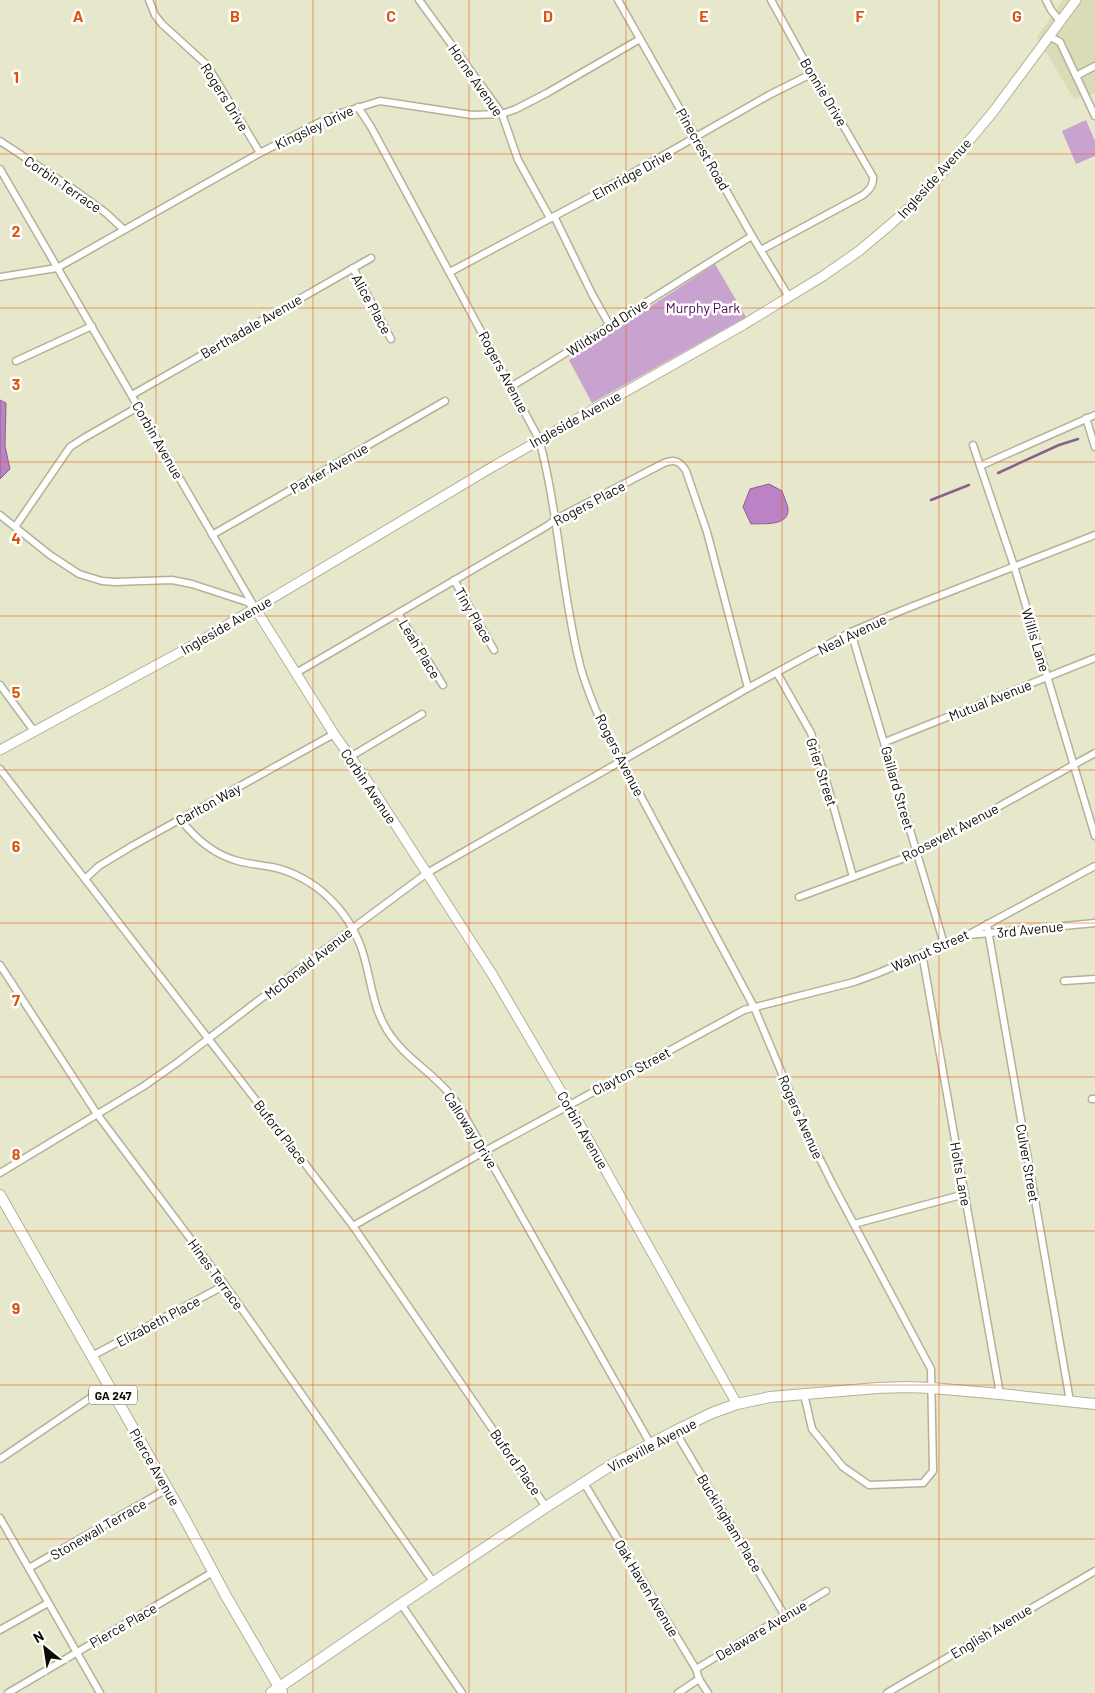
<svg xmlns="http://www.w3.org/2000/svg" width="1095" height="1693" font-family="Barlow,sans-serif">
<style>
.built{fill:#dcdbb8}
.green{fill:#c9a3cf}
.water{fill:#bb83c5;stroke:#87608b}
.lines{fill:none;stroke-linecap:round;stroke-linejoin:round}
.stream{stroke:#87608b;stroke-width:2.5}
.street-casing{stroke:#b2b297;stroke-width:9}
.secondary-casing{stroke:#b2b297;stroke-width:11}
.primary-casing{stroke:#b2b297;stroke-width:12}
.street{stroke:#fff;stroke-width:6}
.secondary{stroke:#fff;stroke-width:9}
.primary{stroke:#fff;stroke-width:10}
.grid{fill:none;stroke:#dd550c;stroke-width:1;stroke-opacity:0.55}
.labels{text-anchor:middle;dominant-baseline:central;stroke-width:5;stroke-linejoin:round;paint-order:stroke}
.shield{fill:#fff;stroke:#565650;stroke-width:1}
.shield-label{font-size:12px;font-weight:bold;fill:#0d0d05}
.street-label{font-size:14px;fill:#0d0d05;stroke:#fff}
.park-label{font-size:14px;fill:#4e035a;stroke:#fff}
.grid-label{font-size:16px;text-anchor:middle;font-weight:bold;fill:#dd550c;stroke:#fff;stroke-width:5;stroke-linejoin:round;paint-order:stroke}
</style>
<rect width="100%" height="100%" fill="#e7e7cb"/>
<polygon class="built" points="1063,0 1095,0 1095,93 1074,99 1037,37"/>
<g class="green">
<polygon points="1086,120 1095,141 1095,156 1076,164 1062,131"/>
<polygon points="715,264 746,317 592,403 569,360"/>
</g>
<g class="water">
<polygon points="0,400 6,403 5,446 10,469 0,479"/>
<path d="M769,484l13,7c2,6 6,14 6,19 0,17 -26,13 -37,14l-8,-17 7,-18z"/>
</g>
<g class="lines">
<g class="stream">
<polyline points="998,473 1059,445 1078,439"/>
<polyline points="931,500 969,485"/>
</g>
<g class="street-casing">
<g id="street">
<polyline points="149,0 155,15 162,24 207,65 260,153"/>
<polyline points="419,0 502,114 518,160 550,218"/>
<polyline points="618,0 752,236 789,297"/>
<polyline points="1046,0 1051,10 1060,21"/>
<polyline points="1049,36 1060,42 1095,116"/>
<polyline points="1076,76 1095,66"/>
<path d="M358,107l13,20 168,312c20,74 22,152 41,226 5,20 13,38 21,57l153,285 52,124 27,54 98,184 2,102 -10,12 -54,2 -26,-18 -31,-38 -8,-35"/>
<polyline points="0,141 73,189 106,213 123,229"/>
<polyline points="0,169 255,608"/>
<polyline points="554,216 592,294 610,326"/>
<path d="M761,250l102,-55c6,-5 11,-10 10,-18l-55,-95 -5,-6 -42,-76"/>
<polyline points="353,268 391,339"/>
<polyline points="450,272 594,195 769,95 807,76 813,76"/>
<polyline points="0,277 57,268 260,153 318,123 341,113 380,101 472,115 502,114 516,109 547,93 640,39"/>
<polyline points="16,361 92,326"/>
<path d="M512,386c81,-49 160,-101 240,-150"/>
<polyline points="132,395 371,258"/>
<polyline points="1086,418 1095,447"/>
<polyline points="973,445 1014,566 1095,836"/>
<polyline points="980,466 1095,415"/>
<polyline points="0,515 50,555 79,574 102,581 115,582 172,580 192,584 247,602 252,606"/>
<polyline points="15,527 70,447 84,438 138,407"/>
<polyline points="212,535 445,401"/>
<polyline points="454,580 494,650"/>
<polyline points="398,613 443,685"/>
<polyline points="851,632 944,944"/>
<path d="M296,673l251,-147 9,-7 108,-56c11,-4 16,-2 22,8l21,61 41,156"/>
<polyline points="777,673 811,733 826,780 853,877"/>
<polyline points="0,685 34,731"/>
<polyline points="885,742 1095,658"/>
<polyline points="350,757 422,714"/>
<polyline points="0,769 353,1226 546,1507"/>
<path d="M181,820c14,18 34,35 57,41 11,3 22,4 34,6 20,4 42,16 56,30 15,14 26,31 33,50 10,28 10,57 26,83 16,26 42,40 61,62 6,6 11,14 15,21l187,330"/>
<polyline points="85,879 99,866 132,846 334,734"/>
<polyline points="799,897 910,856 1095,753"/>
<polyline points="987,924 1070,1401"/>
<polyline points="969,935 1095,923"/>
<polyline points="922,953 1000,1394"/>
<polyline points="0,965 97,1114 225,1285 434,1583"/>
<polyline points="1064,981 1095,979"/>
<polyline points="1092,1099 1095,1099"/>
<polyline points="0,1173 144,1086 178,1062 353,928 427,873 748,688 851,632 903,610 1095,535"/>
<polyline points="854,1224 965,1194"/>
<polyline points="353,1226 485,1151 744,1010 854,982 876,974 966,936 1095,866"/>
<polyline points="92,1356 225,1285"/>
<polyline points="675,1431 785,1616"/>
<polyline points="0,1459 108,1386"/>
<polyline points="584,1483 696,1669 699,1679 708,1693"/>
<polyline points="0,1518 100,1693"/>
<polyline points="29,1568 167,1489"/>
<polyline points="401,1604 462,1693"/>
<polyline points="0,1630 48,1603"/>
<polyline points="696,1669 826,1591"/>
<polyline points="8,1693 213,1572"/>
<polyline points="678,1693 699,1679"/>
<polyline points="887,1693 1095,1571"/>
</g>
</g>
<g class="secondary-casing">
<g id="secondary">
<polyline points="255,608 334,734 366,779 492,974 569,1105 737,1404"/>
<polyline points="0,750 197,643 494,466 743,325 823,276 859,251 891,224 913,204 942,173 993,112 1076,0"/>
</g>
</g>
<g class="primary-casing">
<g id="primary">
<polyline points="0,1195 186,1521 226,1596 282,1692"/>
<polyline points="271,1693 401,1604 546,1507 613,1464 675,1431 712,1413 737,1404 770,1397 877,1388 907,1387 932,1388 1000,1394 1095,1404"/>
</g>
</g>
<use href="#street" class="street"/>
<use href="#secondary" class="secondary"/>
<use href="#primary" class="primary"/>
</g>
<path class="grid" d="M156,0v1693M313,0v1693M469,0v1693M626,0v1693M782,0v1693M939,0v1693M0,154h1095M0,308h1095M0,462h1095M0,616h1095M0,770h1095M0,923h1095M0,1077h1095M0,1231h1095M0,1385h1095M0,1539h1095"/>
<g class="labels">
<rect class="shield" x="89" y="1385.5" width="48" height="19" rx="4"/>
<g class="shield-label">
<text x="113" y="1395">GA 247</text>
</g>
<g class="street-label">
<text transform="translate(476 80) rotate(55)">Horne Avenue</text>
<text transform="translate(824 92) rotate(59)">Bonnie Drive</text>
<text transform="translate(225 97) rotate(58)">Rogers Drive</text>
<text transform="translate(314 127) rotate(-25)">Kingsley Drive</text>
<text transform="translate(703 149) rotate(60)">Pinecrest Road</text>
<text transform="translate(632 174) rotate(-29)">Elmridge Drive</text>
<text transform="translate(934 178) rotate(-48)">Ingleside Avenue</text>
<text transform="translate(63 184) rotate(34)">Corbin Terrace</text>
<text transform="translate(372 304) rotate(61)">Alice Place</text>
<text transform="translate(251 326) rotate(-30)">Berthadale Avenue</text>
<text transform="translate(607 327) rotate(-33)">Wildwood Drive</text>
<text transform="translate(504 372) rotate(62)">Rogers Avenue</text>
<text transform="translate(575 419) rotate(-29)">Ingleside Avenue</text>
<text transform="translate(158 440) rotate(60)">Corbin Avenue</text>
<text transform="translate(329 468) rotate(-30)">Parker Avenue</text>
<text transform="translate(589 503) rotate(-28)">Rogers Place</text>
<text transform="translate(474 615) rotate(60)">Tiny Place</text>
<text transform="translate(226 625) rotate(-30)">Ingleside Avenue</text>
<text transform="translate(852 634) rotate(-26)">Neal Avenue</text>
<text transform="translate(1036 640) rotate(73)">Willis Lane</text>
<text transform="translate(420 649) rotate(59)">Leah Place</text>
<text transform="translate(990 700) rotate(-22)">Mutual Avenue</text>
<text transform="translate(620 755) rotate(63)">Rogers Avenue</text>
<text transform="translate(822 772) rotate(72)">Grier Street</text>
<text transform="translate(369 786) rotate(56)">Corbin Avenue</text>
<text transform="translate(898 788) rotate(74)">Gaillard Street</text>
<text transform="translate(208 804) rotate(-29)">Carlton Way</text>
<text transform="translate(950 832) rotate(-28)">Roosevelt Avenue</text>
<text transform="translate(1030 929) rotate(-6)">3rd Avenue</text>
<text transform="translate(930 950) rotate(-24)">Walnut Street</text>
<text transform="translate(308 963) rotate(-38)">McDonald Avenue</text>
<text transform="translate(631 1071) rotate(-28)">Clayton Street</text>
<text transform="translate(801 1117) rotate(66)">Rogers Avenue</text>
<text transform="translate(471 1130) rotate(58)">Calloway Drive</text>
<text transform="translate(583 1130) rotate(60)">Corbin Avenue</text>
<text transform="translate(281 1132) rotate(52)">Buford Place</text>
<text transform="translate(1028 1163) rotate(80)">Culver Street</text>
<text transform="translate(961 1174) rotate(80)">Holts Lane</text>
<text transform="translate(216 1274) rotate(54)">Hines Terrace</text>
<text transform="translate(158 1321) rotate(-28)">Elizabeth Place</text>
<text transform="translate(652 1445) rotate(-28)">Vineville Avenue</text>
<text transform="translate(516 1462) rotate(55)">Buford Place</text>
<text transform="translate(155 1467) rotate(60)">Pierce Avenue</text>
<text transform="translate(730 1523) rotate(59)">Buckingham Place</text>
<text transform="translate(98 1529) rotate(-30)">Stonewall Terrace</text>
<text transform="translate(647 1588) rotate(59)">Oak Haven Avenue</text>
<text transform="translate(123 1625) rotate(-30)">Pierce Place</text>
<text transform="translate(761 1630) rotate(-31)">Delaware Avenue</text>
<text transform="translate(991 1631) rotate(-31)">English Avenue</text>
</g>
<g class="park-label">
<text x="703" y="307">Murphy Park</text>
</g>
</g>
<g class="grid-label">
<text x="78" y="22">A</text>
<text x="235" y="22">B</text>
<text x="391" y="22">C</text>
<text x="548" y="22">D</text>
<text x="704" y="22">E</text>
<text x="860" y="22">F</text>
<text x="1017" y="22">G</text>
<text x="16" y="83">1</text>
<text x="16" y="237">2</text>
<text x="16" y="390">3</text>
<text x="16" y="544">4</text>
<text x="16" y="698">5</text>
<text x="16" y="852">6</text>
<text x="16" y="1006">7</text>
<text x="16" y="1160">8</text>
<text x="16" y="1314">9</text>
</g>
<g transform="translate(45 1648) rotate(330)" stroke="#ffffff" stroke-width="4" paint-order="stroke">
<path d="M0-4L9 19L0 12L-9 19Z" fill="#0d0d05"/>
<text y="-8" font-size="14" font-weight="bold" text-anchor="middle" fill="#0d0d05">N</text>
</g>
</svg>
